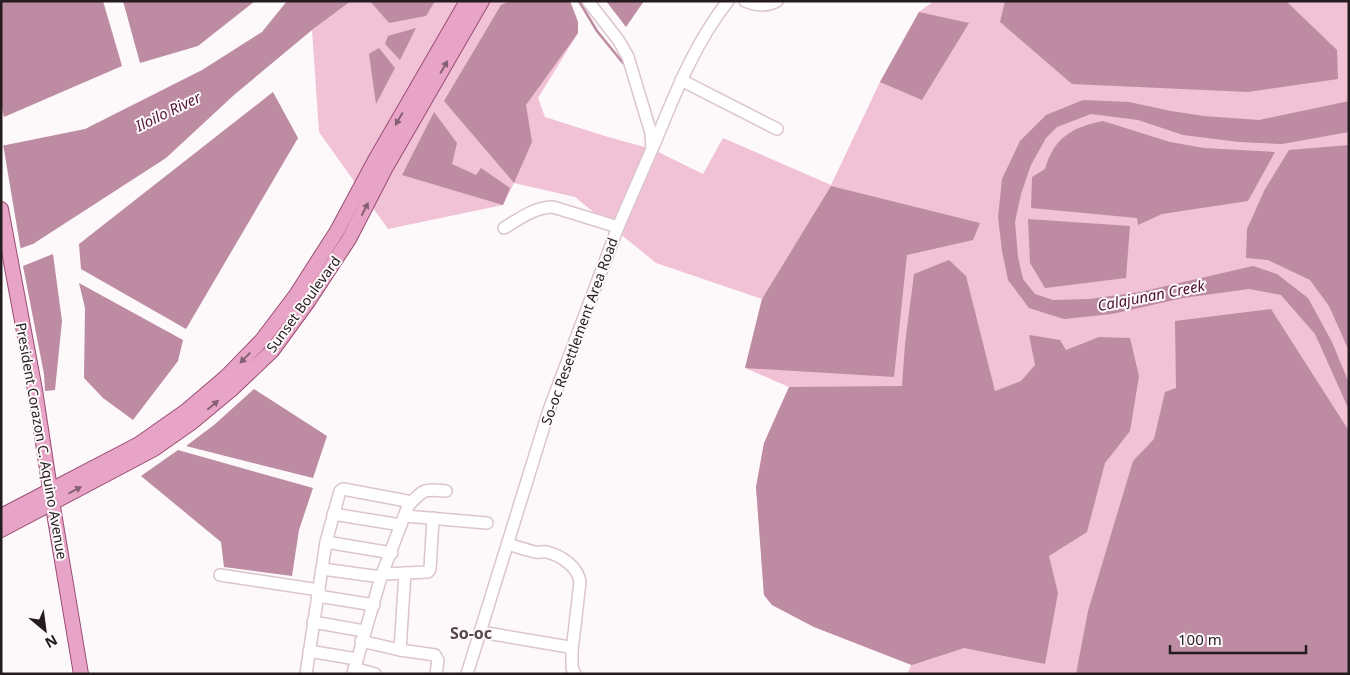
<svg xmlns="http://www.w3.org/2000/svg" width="1350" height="675" font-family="'Noto Sans',sans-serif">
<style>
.green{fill:#f1c1d6}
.water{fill:#bd8ba2}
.pier{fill:#fdf8fa}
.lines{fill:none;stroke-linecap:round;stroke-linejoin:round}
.stream{stroke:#bd8ba2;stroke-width:2.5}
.minor-casing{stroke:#dbc5ce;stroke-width:14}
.major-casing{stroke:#994d73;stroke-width:16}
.minor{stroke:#fff;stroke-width:11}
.major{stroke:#e8a4c6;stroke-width:14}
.oneway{fill:#866072}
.labels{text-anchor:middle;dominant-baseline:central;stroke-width:4;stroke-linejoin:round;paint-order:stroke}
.street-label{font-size:14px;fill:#241c1f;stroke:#fdf8fa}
.water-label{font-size:15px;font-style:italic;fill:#4f1234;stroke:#fdf8fa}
.quarter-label{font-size:16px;font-weight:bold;fill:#57454d;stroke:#fdf8fa}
</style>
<rect width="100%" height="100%" fill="#fdf8fa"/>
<polygon class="green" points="351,1 570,1 578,22 578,33 538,98 545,117 608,137 652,149 703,174 723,138 831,185 880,82 919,12 934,1 1349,1 1349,674 907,674 911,665 814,627 772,605 764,595 756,487 764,443 789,387 745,368 762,299 656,263 575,197 514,183 503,205 388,229 319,132 312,30"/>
<g class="water">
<polygon points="1,1 103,1 122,66 4,117 1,105"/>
<polygon points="123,1 255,1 198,46 140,63"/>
<polygon points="287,1 351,1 312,30 234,95 166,158 33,244 1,255 1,146 85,129 202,70 262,32"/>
<polygon points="370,1 435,1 426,16 389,23"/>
<polygon points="510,1 570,1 578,22 578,33 526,105 532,142 514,183 444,101 501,5"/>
<polygon points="606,1 644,1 626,27"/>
<polygon points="1005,1 1286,1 1337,50 1338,79 1248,92 1072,84 1000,22"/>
<polygon points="919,12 969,23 922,100 880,82"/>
<polygon points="416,28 400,60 385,44 388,36"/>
<polygon points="379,48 395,68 376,104 369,54"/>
<polygon points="273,92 298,138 186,329 81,269 79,244"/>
<polygon points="1083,100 1129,102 1171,111 1204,116 1259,120 1349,101 1349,132 1282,144 1239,142 1183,135 1138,120 1091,114 1057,127 1046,138 1031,165 1021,194 1015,222 1018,257 1023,279 1035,294 1053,300 1089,299 1140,292 1253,266 1277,274 1308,298 1332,342 1349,383 1349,410 1315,334 1281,295 1249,289 1183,298 1112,314 1064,319 1029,308 1008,280 1002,251 998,217 1002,179 1020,141 1046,115"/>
<polygon points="434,112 457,143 452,164 476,175 481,168 510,188 503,205 402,175"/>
<path d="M1103,121l67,21 34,6 71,4 -27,49 -86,13 -24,11 -1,-7 -106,-10 1,-31 13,-8c9,-31 27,-42 58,-48z"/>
<polygon points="1349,145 1349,351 1329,306 1310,280 1268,260 1246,258 1247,229 1265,189 1289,150"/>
<polygon points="831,186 980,223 973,240 907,255 894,377 745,368 762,299"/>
<polygon points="1028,219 1130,226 1126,278 1045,288 1030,263"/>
<polygon points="53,254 62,321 55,390 45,391 44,374 23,266"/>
<polygon points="949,260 966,276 995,391 1021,381 1035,365 1029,335 1060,340 1066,350 1099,337 1130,338 1139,376 1130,431 1105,463 1087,532 1049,556 1058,593 1045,664 964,648 912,665 814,627 772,605 764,595 756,487 764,443 789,387 902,386 905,344 914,274"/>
<polygon points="79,283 183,340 178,361 133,420 103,398 84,378 85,308"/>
<polygon points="1271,309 1349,431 1349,674 1076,674 1088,611 1133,461 1154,439 1165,392 1176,388 1175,321"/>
<polygon points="254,389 327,436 313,478 186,446 214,425"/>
<polygon points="178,450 313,488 299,530 292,576 224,567 221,542 141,476"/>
</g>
<polygon class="pier" points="1,144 3,144 21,251 1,257"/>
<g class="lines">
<polyline class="stream" points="579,1 597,31 623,63"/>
<g class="minor-casing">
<g id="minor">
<path d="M745,1c11,5 21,6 32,0"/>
<polyline points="681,80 777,129"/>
<path d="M654,145c20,-49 40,-101 74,-144"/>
<path d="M504,228c15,-9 31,-21 49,-21l65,20"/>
<path d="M408,506c16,-17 15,-17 38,-15"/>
<polyline points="333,514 401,525"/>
<polyline points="405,516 487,523"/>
<polyline points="326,542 392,553"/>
<path d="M508,544c9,3 18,6 27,8 4,1 8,-1 12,0 15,4 31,15 33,30l-8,69"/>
<polyline points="322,569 381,577"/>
<polyline points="383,574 428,572 430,569 433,518"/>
<polyline points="220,575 319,590"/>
<polyline points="318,596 374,605"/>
<polyline points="313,622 364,631"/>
<polyline points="481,632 569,647 572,651 572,668 575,674"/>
<polyline points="361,641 400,650 435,655 438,660 436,674"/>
<polyline points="400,650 405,573"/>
<polyline points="309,651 356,659"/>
<polyline points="354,668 375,674"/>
<polyline points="306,674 326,542 340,491 343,489 407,501 408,506 381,577 353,674"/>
<polyline points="467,674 549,410 618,227 652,149 651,133 628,57 619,41 588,1"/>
</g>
</g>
<g class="major-casing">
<g id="major">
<polyline points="1,209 35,390 50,489 81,674"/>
<polyline points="1,516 139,444 186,411 227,376 262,340 296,295 337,231 374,162 467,1"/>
<polyline points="1,530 154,449 191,423 233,388 272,351 307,303 349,239 385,169 482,1"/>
</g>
</g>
<use href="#minor" class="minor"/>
<use href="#major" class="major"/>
</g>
<defs><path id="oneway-solid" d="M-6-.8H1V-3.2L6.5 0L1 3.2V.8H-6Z" transform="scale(1.25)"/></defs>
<g class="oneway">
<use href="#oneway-solid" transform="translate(444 67) rotate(-60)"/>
<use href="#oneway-solid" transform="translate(399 119) rotate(120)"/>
<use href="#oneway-solid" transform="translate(365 209) rotate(-63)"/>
<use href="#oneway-solid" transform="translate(245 358) rotate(134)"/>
<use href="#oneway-solid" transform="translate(213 405) rotate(-40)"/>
<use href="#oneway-solid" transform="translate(75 490) rotate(-28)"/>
</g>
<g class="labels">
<g class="street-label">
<text transform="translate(303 304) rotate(-54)">Sunset Boulevard</text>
<text transform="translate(579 331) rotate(-70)">So-oc Resettlement Area Road</text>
<text transform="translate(42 441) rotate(80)">President Corazon C. Aquino Avenue</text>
</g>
<g class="water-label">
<text transform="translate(168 111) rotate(-26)">Iloilo River</text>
<text transform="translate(1151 295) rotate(-11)">Calajunan Creek</text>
</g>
<g class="quarter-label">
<text x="471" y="633">So-oc</text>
</g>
</g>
<rect width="1350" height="675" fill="none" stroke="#241c1f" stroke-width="5"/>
<g transform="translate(45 630) rotate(151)" stroke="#fdf8fa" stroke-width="4" paint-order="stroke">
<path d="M0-4L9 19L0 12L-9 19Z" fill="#241c1f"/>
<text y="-8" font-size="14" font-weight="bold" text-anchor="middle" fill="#241c1f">N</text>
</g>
<path d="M1170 645v8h136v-8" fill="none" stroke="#241c1f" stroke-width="2.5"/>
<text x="1178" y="645" font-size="15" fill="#241c1f" stroke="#fdf8fa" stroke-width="4" paint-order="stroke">100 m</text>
</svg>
